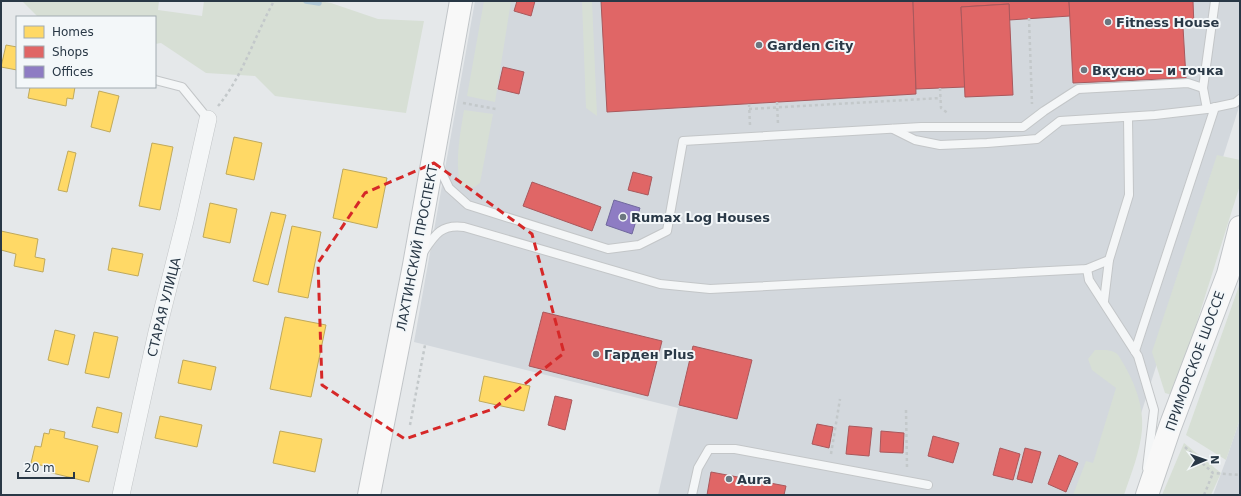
<svg xmlns="http://www.w3.org/2000/svg" width="1241" height="496" font-family="'DejaVu Sans',sans-serif">
<style>
.built{fill:#d3d8dd}
.green{fill:#d7dfd5}
.homes{fill:#ffd966;stroke:#bfa95c}
.shops{fill:#e06666;stroke:#a9585c}
.offices{fill:#8e7cc3;stroke:#70689e}
.lines{fill:none;stroke-linecap:round;stroke-linejoin:round}
.stream{stroke:#b1c9d7;stroke-width:5.5}
.service-casing{stroke:#c3c6c8;stroke-width:10}
.minor-casing{stroke:#c3c6c8;stroke-width:18}
.primary-casing{stroke:#c1c5c8;stroke-width:24}
.path{stroke:#c3c8ca;stroke-width:2.5;stroke-dasharray:3 3;stroke-linecap:butt}
.service{stroke:#f4f6f7;stroke-width:8}
.minor{stroke:#f4f6f7;stroke-width:17}
.primary{stroke:#f8f8f8;stroke-width:22}
.marked{fill:none;stroke:#d62828;stroke-width:3;stroke-dasharray:8 5;stroke-linejoin:round}
.poi-dot{fill:#6b767f;stroke:#f3f7f9;stroke-width:1.5}
.labels{text-anchor:middle;dominant-baseline:central;stroke-width:4;stroke-linejoin:round;paint-order:stroke}
.poi-label{font-size:13px;font-weight:bold;fill:#293846;stroke:#f3f7f9;text-anchor:start}
.street-label{font-size:13px;fill:#293846;stroke:#f3f7f9}
</style>
<rect width="100%" height="100%" fill="#e5e8ea"/>
<g class="built">
<polygon points="475,1 1240,1 1240,104 1115,495 658,495 678,408 414,342"/>
<polygon points="1240,419 1240,495 1213,495 1226,460"/>
</g>
<g class="green">
<polygon points="22,1 159,1 158,10 202,16 204,1 319,1 331,3 378,19 424,21 406,113 275,96 255,76 206,73 161,43 155,44 155,17 38,17"/>
<polygon points="484,1 511,1 495,102 467,96"/>
<polygon points="582,1 592,1 597,116 586,108"/>
<path d="M464,110l29,4 -13,69c-7,6 -12,6 -20,2 -5,-26 0,-50 4,-75z"/>
<polygon points="1217,155 1240,160 1240,185 1175,392 1172,395 1165,393 1152,352"/>
<polygon points="1240,283 1240,419 1226,460 1186,435"/>
<path d="M1095,350c7,0 15,-1 21,3 3,2 5,7 7,10 12,20 21,44 19,67 -2,22 -11,44 -18,65h-51l13,-34 7,2 23,-75 -24,-18 -4,-11z"/>
<polygon points="1184,443 1221,473 1211,495 1162,495"/>
</g>
<g class="homes">
<polygon points="6,45 17,47 17,70 1,67"/>
<polygon points="30,87 75,87 73,99 67,98 66,106 28,98"/>
<polygon points="99,91 119,96 110,132 91,127"/>
<polygon points="234,137 262,143 254,180 226,174"/>
<polygon points="152,143 173,147 160,210 139,206"/>
<polygon points="68,151 76,153 67,192 58,190"/>
<polygon points="343,169 387,178 377,228 333,218"/>
<polygon points="210,203 237,209 230,243 203,237"/>
<polygon points="271,212 286,215 268,285 253,281"/>
<polygon points="292,226 321,232 308,298 278,292"/>
<polygon points="1,231 38,239 35,257 45,259 43,272 14,266 16,254 1,250"/>
<polygon points="112,248 143,254 138,276 108,270"/>
<polygon points="285,317 326,325 311,397 270,389"/>
<polygon points="55,330 75,335 68,365 48,360"/>
<polygon points="94,332 118,337 109,378 85,373"/>
<polygon points="183,360 216,367 211,390 178,383"/>
<polygon points="484,376 530,386 524,411 479,401"/>
<polygon points="97,407 122,413 118,433 92,427"/>
<polygon points="160,416 202,425 197,447 155,438"/>
<polygon points="50,429 65,432 64,438 98,446 89,482 48,472 49,467 31,463 35,446 41,447 44,433 49,434"/>
<polygon points="280,431 322,439 315,472 273,463"/>
</g>
<g class="shops">
<polygon points="517,1 535,1 531,16 514,11"/>
<polygon points="601,1 913,1 916,94 607,112"/>
<polygon points="913,1 1069,1 1070,16 1009,20 1009,4 961,7 965,87 916,89"/>
<polygon points="1069,1 1193,1 1194,26 1183,27 1186,78 1073,83"/>
<polygon points="1009,4 1013,95 965,97 961,7"/>
<polygon points="503,67 524,72 519,94 498,89"/>
<polygon points="633,172 652,177 648,195 628,190"/>
<polygon points="532,182 601,207 592,231 523,206"/>
<polygon points="543,312 662,341 648,396 529,366"/>
<polygon points="693,346 752,360 737,419 679,405"/>
<polygon points="555,396 572,400 565,430 548,425"/>
<polygon points="817,424 833,427 829,448 812,444"/>
<polygon points="849,426 872,428 869,456 846,454"/>
<polygon points="881,431 904,433 903,453 880,452"/>
<polygon points="933,436 959,443 953,463 928,456"/>
<polygon points="1000,448 1020,454 1013,480 993,475"/>
<polygon points="1025,448 1041,452 1032,483 1017,479"/>
<polygon points="1059,455 1078,463 1066,492 1048,484"/>
<polygon points="711,472 786,486 784,495 707,495"/>
</g>
<polygon class="offices" points="614,200 640,208 632,234 606,225"/>
<g class="lines">
<polyline class="stream" points="306,1 319,3"/>
<g class="service-casing">
<g id="service">
<polyline points="155,80 182,87 208,119"/>
<polyline points="1207,109 1203,88 1215,1"/>
<polyline points="893,129 915,140 940,145 987,143 1037,139 1060,121 1155,115 1207,109 1235,103 1240,99"/>
<polyline points="439,164 441,171 449,188 468,205 608,249 639,245 667,231 683,141 921,127 1023,127 1044,111 1078,89 1188,83 1203,88"/>
<path d="M424,251c11,-17 18,-27 40,-24l196,57 50,5 377,-20 22,-9 20,-65 -1,-78"/>
<polyline points="1087,269 1089,280 1138,356 1154,410 1147,468"/>
<polyline points="1104,301 1109,260"/>
<polyline points="1135,351 1215,107"/>
<polyline points="692,495 698,468 709,449 735,449 928,485"/>
</g>
</g>
<g class="minor-casing">
<polyline id="minor" points="121,495 157,332 185,221 208,119"/>
</g>
<g class="primary-casing">
<g id="primary">
<polyline points="369,495 414,265 461,1"/>
<polyline points="1147,495 1170,427 1228,274 1240,227"/>
</g>
</g>
<g class="path">
<polyline points="1029,18 1032,104"/>
<polyline points="940,88 941,108 949,114"/>
<polyline points="777,102 778,124"/>
<polyline points="463,103 496,109"/>
<polyline points="749,104 750,125"/>
<path d="M218,106c25,-30 37,-71 56,-105"/>
<polyline points="749,109 941,98"/>
<polyline points="906,410 907,468"/>
<polyline points="410,425 425,345"/>
<polyline points="1185,447 1213,473 1240,475"/>
<polyline points="831,454 840,399"/>
<polyline points="1204,495 1213,473"/>
</g>
<use href="#service" class="service"/>
<use href="#minor" class="minor"/>
<use href="#primary" class="primary"/>
</g>
<path class="marked" d="M434,163l98,71 32,119 -71,56 -88,30 -83,-54 -4,-122 47,-70z"/>
<g class="poi-dot">
<circle cx="1108" cy="22" r="4"/>
<circle cx="759" cy="45" r="4"/>
<circle cx="1084" cy="70" r="4"/>
<circle cx="623" cy="217" r="4"/>
<circle cx="596" cy="354" r="4"/>
<circle cx="729" cy="479" r="4"/>
</g>
<g class="labels">
<g class="poi-label">
<text x="1116" y="22">Fitness House</text>
<text x="767" y="45">Garden City</text>
<text x="1092" y="70">Вкусно — и точка</text>
<text x="631" y="217">Rumax Log Houses</text>
<text x="604" y="354">Гарден Plus</text>
<text x="737" y="479">Aura</text>
</g>
<g class="street-label">
<text transform="translate(417 248) rotate(-79)">ЛАХТИНСКИЙ ПРОСПЕКТ</text>
<text transform="translate(164 307) rotate(-76)">СТАРАЯ УЛИЦА</text>
<text transform="translate(1195 361) rotate(-70)">ПРИМОРСКОЕ ШОССЕ</text>
</g>
</g>
<rect width="1241" height="496" fill="none" stroke="#293846" stroke-width="4"/>
<rect x="16" y="16" width="140" height="72" fill="#f3f7f9" stroke="#a2abb1"/>
<rect x="24" y="26" width="20" height="12" fill="#ffd966" stroke="#a2abb1"/>
<text x="52" y="36" font-size="12" fill="#293846">Homes</text>
<rect x="24" y="46" width="20" height="12" fill="#e06666" stroke="#a2abb1"/>
<text x="52" y="56" font-size="12" fill="#293846">Shops</text>
<rect x="24" y="66" width="20" height="12" fill="#8e7cc3" stroke="#a2abb1"/>
<text x="52" y="76" font-size="12" fill="#293846">Offices</text>
<g transform="translate(1205 460) rotate(88)" stroke="#f3f7f9" stroke-width="3" paint-order="stroke">
<path d="M0-3L7 15L0 10L-7 15Z" fill="#293846"/>
<text y="-6" font-size="11" font-weight="bold" text-anchor="middle" fill="#293846">N</text>
</g>
<path d="M18 472v6h56v-6" fill="none" stroke="#293846" stroke-width="2"/>
<text x="24" y="472" font-size="12" fill="#293846" stroke="#f3f7f9" stroke-width="3" paint-order="stroke">20 m</text>
</svg>
